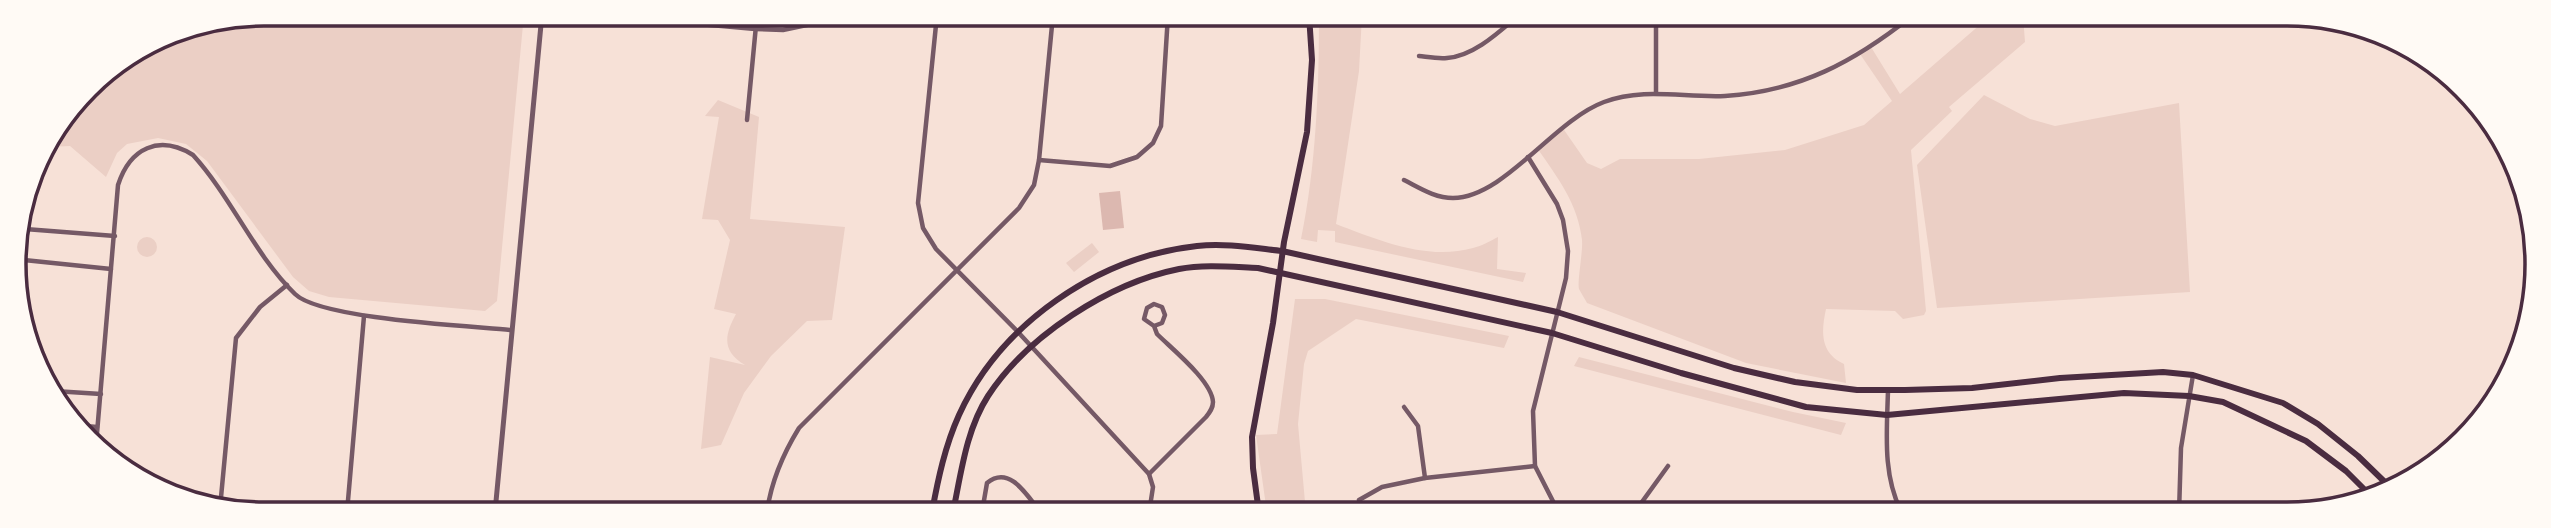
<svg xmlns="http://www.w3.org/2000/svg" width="2551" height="528" font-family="'Archivo Narrow',sans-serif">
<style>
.green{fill:#ebcfc5}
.water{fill:#dcb8b0}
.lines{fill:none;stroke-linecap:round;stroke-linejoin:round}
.stream{stroke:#dcb8b0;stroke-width:2.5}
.minor{stroke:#755966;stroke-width:4.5}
.tertiary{stroke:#755966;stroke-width:5}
.secondary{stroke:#4a2c40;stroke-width:6}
.primary{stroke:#4a2c40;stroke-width:6}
.rim{fill:none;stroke:#4a2c40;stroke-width:3.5}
</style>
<rect width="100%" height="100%" fill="#f7e1d7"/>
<g class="green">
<polygon points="264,14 524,14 497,301 485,311 329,297 309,291 293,277 207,161 186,144 158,138 127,144 117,153 106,177 70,146 47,147 88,87 169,33"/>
<path d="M1319,15h43l-3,56 -23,153c42,16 91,37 137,24 9,-2 17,-7 25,-11l-1,32 29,4 -3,9 -188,-40v-11l-17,-1 -1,12 -16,-3c15,-73 18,-149 18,-224z"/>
<path d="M1990,16h33l2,26 -76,65 3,4 -41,39 15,161 -2,4 -21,4 -8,-8 -69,-2c-5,23 -6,44 18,55l2,19 -100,-20 -159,-60c-2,-4 -6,-10 -8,-14 -2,-8 4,-36 3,-49 -4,-36 -24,-62 -45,-92l25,-21 25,36 14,6 19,-10h79l86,-9 79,-25 28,-24 -32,-47 11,-7 29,47z"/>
<polygon points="1984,95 2030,119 2055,126 2179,103 2190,292 1937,308 1917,165"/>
<path d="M718,100l41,17 -9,102 95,8 -13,93 -25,1 -36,35 -27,37 -23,52 -20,4 9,-92 35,8c-23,-14 -21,-29 -9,-51l-22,-5 16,-69 -12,-20 -16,-1 17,-102 -14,-1z"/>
<circle cx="147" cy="247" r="10"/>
<polygon points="1092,243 1099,252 1074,272 1066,263"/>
<polygon points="1295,299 1325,299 1509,336 1504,348 1356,319 1308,351 1304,364 1298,424 1306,513 1267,513 1256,435 1277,434"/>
<polygon points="1579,357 1793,412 1846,423 1841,435 1574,366"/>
</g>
<polygon class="water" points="1120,191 1124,228 1103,230 1099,193"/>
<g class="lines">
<polyline class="stream" points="147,47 152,47 171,32"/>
<g class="minor">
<polyline points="588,14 755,29 783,30 821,22"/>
<polyline points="937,15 918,203 923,228 936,249 1018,332 1149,474 1153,487 1149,513"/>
<path d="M1419,56c9,1 19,3 28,2 27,-2 52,-26 72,-43"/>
<polyline points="1656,93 1656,15"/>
<polyline points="747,120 757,15"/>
<polyline points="1528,157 1557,204 1563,220 1568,251 1566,278 1533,411 1535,466 1559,513"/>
<polyline points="1039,160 1110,166 1137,157 1153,143 1161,126 1168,15"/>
<path d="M1404,180c16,8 31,18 49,18 52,-1 100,-77 151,-96 40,-15 80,-4 121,-6 75,-5 129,-34 187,-80"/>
<polyline points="19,231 25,229 115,236"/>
<polyline points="16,258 24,260 111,269"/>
<path d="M1888,390c-1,41 -6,85 14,123"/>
<polyline points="54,391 101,394"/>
<polyline points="1404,407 1418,426 1425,478"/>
<polyline points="74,425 97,427"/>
<path d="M96,445l22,-260c12,-37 41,-51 75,-30 39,43 61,99 102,139 25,25 175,32 216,36"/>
<path d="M1149,474l57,-57c4,-5 7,-9 7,-15 -1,-21 -41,-53 -56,-68l-3,-8 -10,-7 3,-11 7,-4 8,3 3,8 -3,8 -8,3"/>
<polyline points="1359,500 1382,487 1425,478 1535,466"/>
<polyline points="220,508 236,338 260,307 287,285"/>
<polyline points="347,512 364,316"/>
<path d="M767,512c4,-30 16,-58 32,-84l220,-220 15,-23 5,-25 14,-145"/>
<path d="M982,512l5,-29c23,-19 41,14 54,30"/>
<polyline points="1634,513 1668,466"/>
<polyline points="2179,513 2181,448 2193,375"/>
</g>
<polyline class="tertiary" points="495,512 542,14"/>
<g class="secondary">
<path d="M932,512c6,-33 13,-66 27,-97 42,-92 139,-158 238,-169 29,-3 57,2 85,5l275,61 177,56 61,14 62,8h48l67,-2 88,-10 103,-6 30,3 90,28 35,21 40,32 34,33"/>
<path d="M953,512c8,-38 13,-82 35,-116 39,-60 121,-113 191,-127 25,-5 54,-2 79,-1l294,65 129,40 125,34 81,8 237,-22 65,3 34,6 83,39 40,30 26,26"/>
</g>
<g class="primary">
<polyline points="2477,104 2493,128"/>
<polyline points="1259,513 1253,468 1252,437 1273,323 1284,242 1307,132 1312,60 1309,15"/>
</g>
</g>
<path d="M0 0H2551V528H0ZM264 26H2287A238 238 0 0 1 2525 264V264A238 238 0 0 1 2287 502H264A238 238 0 0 1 26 264V264A238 238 0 0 1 264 26Z" fill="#fffaf5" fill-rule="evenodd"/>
<path class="rim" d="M264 26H2287A238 238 0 0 1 2525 264V264A238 238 0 0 1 2287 502H264A238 238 0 0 1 26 264V264A238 238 0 0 1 264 26Z"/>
</svg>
